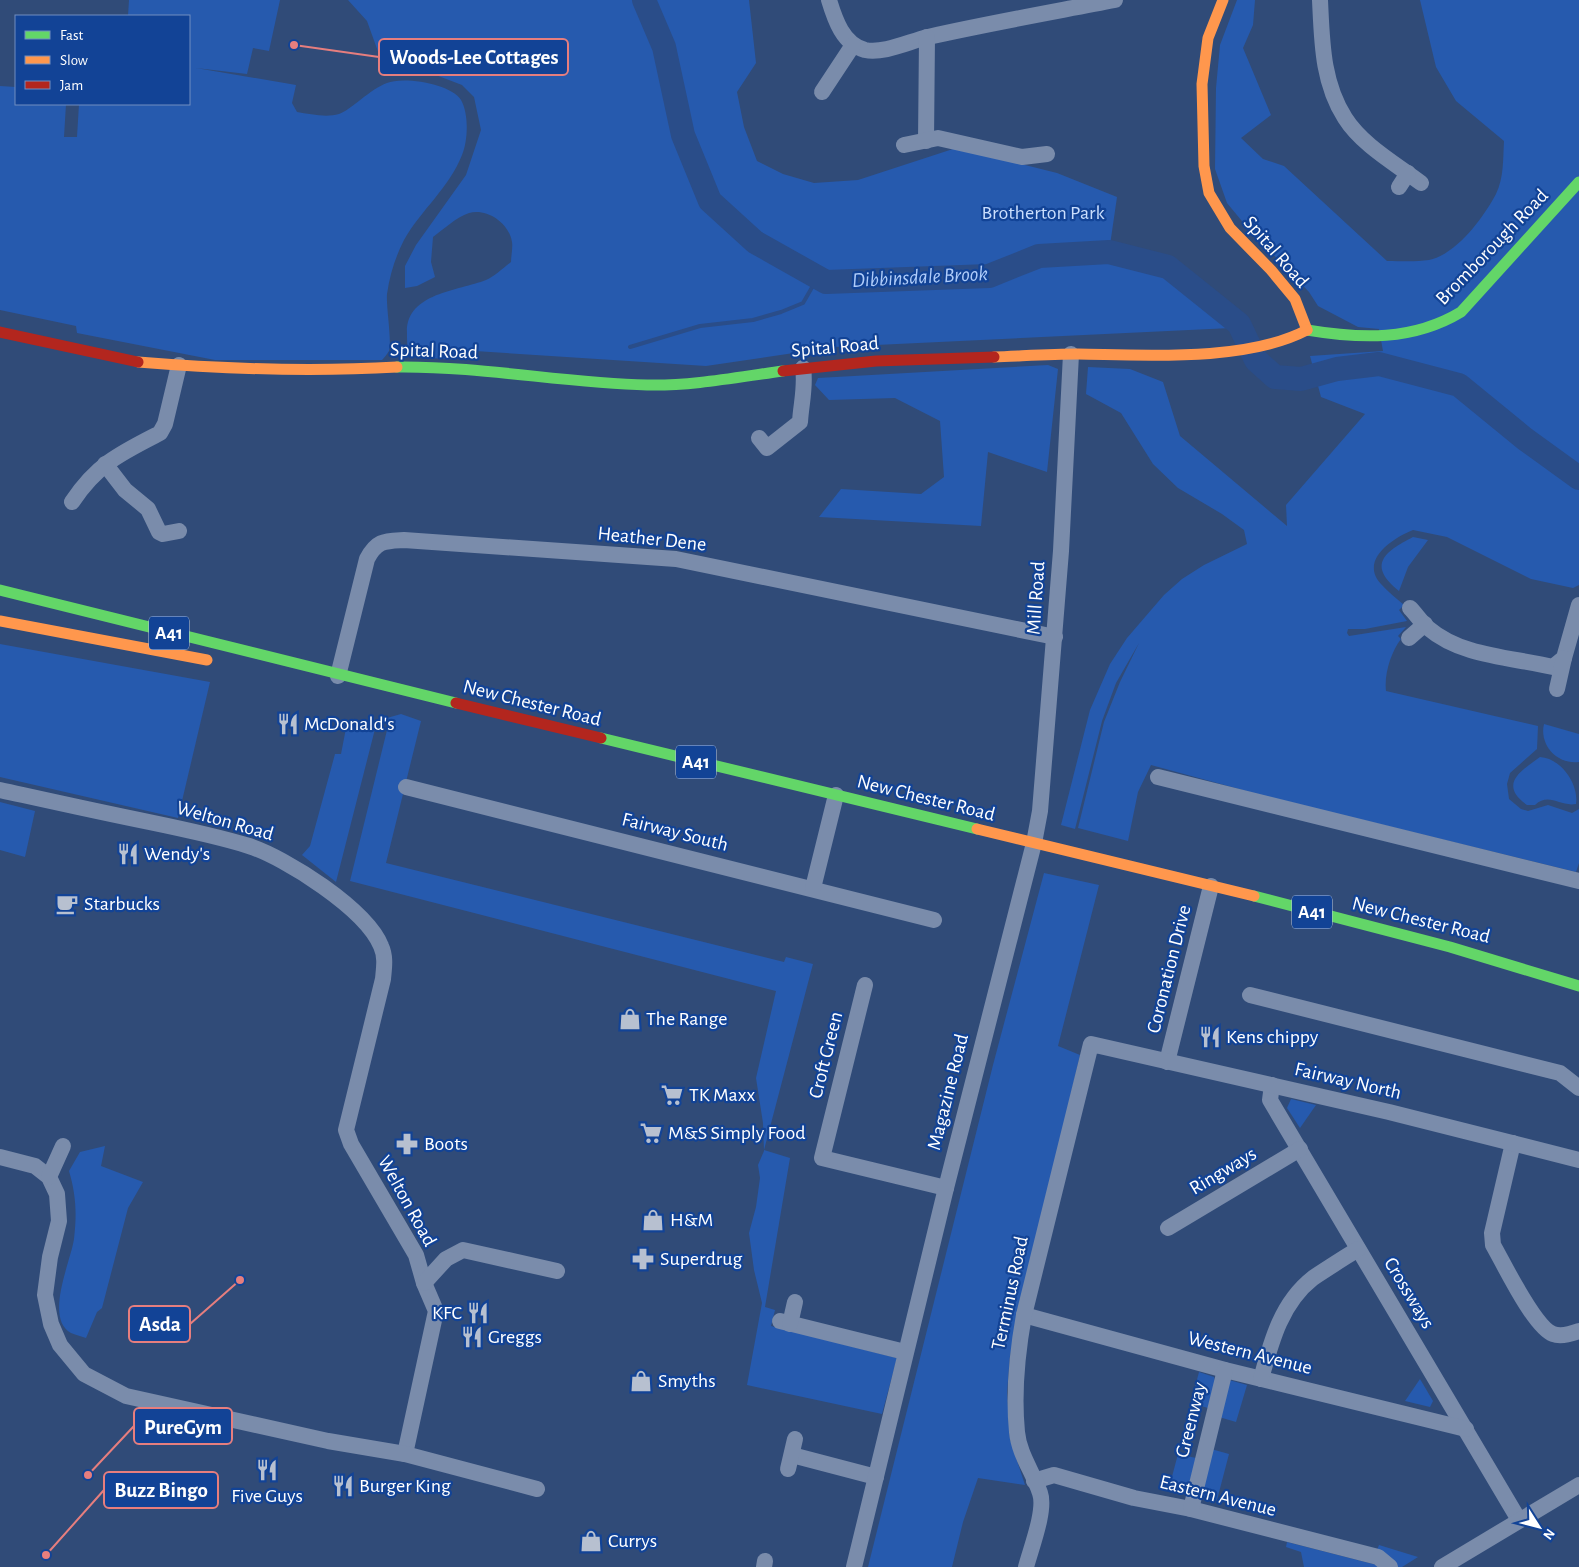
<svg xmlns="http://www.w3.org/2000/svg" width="1579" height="1567" font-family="'Alegreya Sans',sans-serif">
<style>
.green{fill:#265aae}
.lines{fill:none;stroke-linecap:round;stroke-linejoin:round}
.stream{stroke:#2a4d89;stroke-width:4}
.river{stroke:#2a4d89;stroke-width:24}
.street{stroke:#7a8cab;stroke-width:16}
.fast{stroke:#63d668;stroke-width:11}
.slow{stroke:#ff974d;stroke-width:11}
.jam{stroke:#b3261e;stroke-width:11}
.labels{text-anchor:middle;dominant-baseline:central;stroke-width:4.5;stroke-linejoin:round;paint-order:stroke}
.shield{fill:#124396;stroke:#b8c7e0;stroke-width:1}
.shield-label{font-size:19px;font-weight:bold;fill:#fff}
.park-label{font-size:20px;fill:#cadefd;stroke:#124396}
.street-label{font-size:20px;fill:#fff;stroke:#124396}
.poi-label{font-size:20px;fill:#fff;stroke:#124396;text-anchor:start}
.water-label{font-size:21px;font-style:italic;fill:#afccfa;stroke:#124396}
.leader{fill:none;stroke:#e67e7e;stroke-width:2}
.callout-dot{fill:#e67e7e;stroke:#124396;stroke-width:2}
.callout{fill:#124396;stroke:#e67e7e;stroke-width:2}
.callout-label{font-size:21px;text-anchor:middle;font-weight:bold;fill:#fff}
</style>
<rect width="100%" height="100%" fill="#304b78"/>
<g class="green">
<path d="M129,0h151l-11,51 -16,-3 -6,26 -51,-6 100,17 -4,18 5,9c13,2 29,6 42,2 12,-4 31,-25 48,-31 16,-7 65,1 74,17 8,14 7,41 1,55 -13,33 -41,55 -58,85 -9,18 -14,34 -17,54 -1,14 5,46 2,57 -2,3 -5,7 -7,9h-167l-138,-27 -1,-7 -76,-16v-224l16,1v17h50l-2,33h13l2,-33h110v-88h-61z"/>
<path d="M348,0h401l7,63 -19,29 7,35 13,34 26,13 31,9 44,-3 98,-32 101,25 60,24 -8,55 59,15 63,50v11l-397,19 -128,19 -231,-15 -27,8 -37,-2c-4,-8 -4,-14 -4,-23 -2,-41 51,-43 79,-54 9,-4 17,-12 25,-18 0,-6 2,-14 1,-20 -3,-19 -25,-34 -43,-29 -13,4 -26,17 -36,24l-2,25 4,15 -18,9 -12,2v-22l11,-21 50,-70 15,-45 -7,-33 -12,-12 -42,-16 -35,2 -18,-50z"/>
<path d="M1237,0h18l-2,25 -10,23 28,67 -30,23 22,21 21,7 103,95c13,0 29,1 42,-1 28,-6 54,-42 67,-66 8,-16 7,-36 8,-53l-48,-40 -20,-34 -16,-67h159v585l-6,3 -42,-9 -84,-42 -34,-7c-20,8 -54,30 -32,54 7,8 16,15 23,21l-5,5 8,11 -42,8h-17l-1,4 2,3 57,-9 -8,9 3,3c-10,13 -17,35 -15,52l152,35 -1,23 -27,24 -3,11 2,15 12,10 7,2 20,-6 24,8 7,-4v54l-3,9 -304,-74 -121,-33 -13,27 -10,49 -50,-13 26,-106 16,-40 19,-39 -23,40 -14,38 -27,108 -14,-4 29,-115 20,-46 17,-26 37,-43 18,-16 22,-14 43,-21 -3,-14 -22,-16 -44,-26 -25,-24 -32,-51 -35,-19 2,-27 42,2 33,13 17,54 107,90 -1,-21 79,-91 -44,-17 -11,-41 73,-5 -4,-22 -21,-2 -40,-21 -9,-14 -63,-66 -19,-23 -12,-34 1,-81 4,-43z"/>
<polygon points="1048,365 1058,369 1047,472 988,452 981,526 819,517 841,489 921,494 944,477 940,421 895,398 829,400 815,385 818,378"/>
<path d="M1413,537l15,3 -20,27 -9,24c-32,-26 -15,-39 14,-54z"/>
<polygon points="0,644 210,682 178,818 0,777"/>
<polygon points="401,714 421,721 386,863 784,962 786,957 813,964 764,1150 790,1158 765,1307 775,1310 771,1326 897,1358 882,1414 747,1385 762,1303 754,1270 749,1233 756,1207 760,1178 758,1165 764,1151 763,1123 756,1078 776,991 350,881 389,722 380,720"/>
<polygon points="347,723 375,729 336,882 302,855 310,846 335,754 341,754"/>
<path d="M1544,724l35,10v28c-22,3 -40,-17 -35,-38z"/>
<path d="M1540,757c20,1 39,26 36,47 -16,3 -27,-12 -41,1h-8c-29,-21 -6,-34 13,-48z"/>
<polygon points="0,802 35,811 25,857 0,850"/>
<polygon points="1044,873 1099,885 1058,1046 1080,1055 1010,1356 1007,1392 1010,1439 1025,1485 978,1478 963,1522 952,1567 868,1567 993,1065"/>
<polygon points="1291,1099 1316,1105 1300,1128 1287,1108"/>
<path d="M105,1146l-4,20 42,16 -15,26 -26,100 -5,4 -11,26c-5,-2 -11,-3 -15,-5 -27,-15 0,-72 3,-94 3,-26 2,-44 -5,-68l11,-19z"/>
<polygon points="1199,1372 1214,1377 1215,1381 1208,1408 1191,1403"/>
<polygon points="1420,1379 1433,1401 1430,1407 1405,1401"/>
<polygon points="1229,1380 1247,1385 1236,1422 1219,1417"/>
<polygon points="1211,1449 1229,1454 1217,1500 1199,1496"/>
<polygon points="1178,1454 1196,1458 1187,1493 1169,1488"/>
<polygon points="1287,1542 1381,1566 1382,1567 1304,1567 1301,1552 1286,1547"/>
<polygon points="1379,1545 1418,1557 1402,1567 1397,1567 1377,1550"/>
</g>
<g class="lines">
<polyline class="stream" points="630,347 700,326 753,320 781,312 803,303 818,277"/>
<polyline class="river" points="644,0 664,47 683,135 710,201 755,242 826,282 989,276 1039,256 1109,252 1168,267 1239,324 1256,360 1275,377 1301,379 1337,369 1379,364 1459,385 1525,439 1579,478"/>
<g class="street">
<path d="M829,0c6,20 14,44 36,50 19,4 45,-9 63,-13 62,-14 125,-25 187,-37"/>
<path d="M1320,0c2,41 2,82 25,118 17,27 51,46 76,65"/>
<polyline points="822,92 853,45"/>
<polyline points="926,141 927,37"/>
<polyline points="904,145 938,138 1022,157 1047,154"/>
<polyline points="1399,187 1408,173"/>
<path d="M759,438l8,10 33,-26c1,-18 6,-36 3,-54"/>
<polyline points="105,464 125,490 148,509 159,532 163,534 179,531"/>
<path d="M72,502c25,-38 49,-49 88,-69l5,-9 14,-59"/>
<path d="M1410,608c6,6 11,14 18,20 34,29 83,29 125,39l11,-9 15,-53"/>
<polyline points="1409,638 1425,624"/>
<path d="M338,676l29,-117c10,-19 18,-18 37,-19l272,19 379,78"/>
<polyline points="1557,689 1564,658"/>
<polyline points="1158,777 1579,881"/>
<polyline points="406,787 934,920"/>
<path d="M0,790c50,11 99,22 149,32 34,7 68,14 100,24 37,12 117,63 132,100 5,11 3,22 2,33l-37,151 5,14 65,111 8,28 12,28 -31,143"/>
<polyline points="813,888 836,795"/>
<polyline points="865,985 822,1158 946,1188"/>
<polyline points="1250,995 1560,1073 1579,1088"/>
<polyline points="1167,1062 1211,886"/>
<polyline points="1272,1085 1270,1100 1519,1520"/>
<path d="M1513,1143l-21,90 1,12c11,19 41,82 60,89 8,3 18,0 26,-3"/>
<polyline points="0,1157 35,1166 49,1177 57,1194 59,1221 50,1257 45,1295 51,1324 60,1345 84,1374 126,1396 328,1441 405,1454 537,1489"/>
<polyline points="49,1177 63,1146"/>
<polyline points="1168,1228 1300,1149"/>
<polyline points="424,1283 446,1259 463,1250 557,1271"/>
<polyline points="1024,1315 1225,1370 1466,1429"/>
<polyline points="780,1321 905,1352"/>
<polyline points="790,1324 795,1302"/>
<path d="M1261,1379c10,-37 20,-76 52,-101 15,-10 31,-20 45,-29"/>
<polyline points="792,1455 876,1477"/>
<polyline points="788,1469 795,1439"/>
<polyline points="1034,1481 1054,1475 1134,1498 1191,1509 1378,1557 1390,1567"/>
<polyline points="1191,1509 1225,1370"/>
<polyline points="764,1567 765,1561"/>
<polyline points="854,1567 946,1188 1034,843 1040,811 1061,551 1071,354"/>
<path d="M1026,1567c5,-19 20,-57 14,-74 -7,-21 -21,-39 -23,-61 -4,-40 0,-78 7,-117l67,-271 298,68 190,48"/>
<polyline points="1442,1567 1579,1485"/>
</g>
<g class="fast">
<path d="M1307,330c54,9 106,11 154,-18l118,-130"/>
<path d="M397,367c84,-1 167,16 250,18 46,1 91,-8 136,-14"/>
<polyline points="0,590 456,703"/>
<polyline points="601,738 977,829"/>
<polyline points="1254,896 1450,947 1579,986"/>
</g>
<g class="slow">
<polyline points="1223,0 1208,38 1202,84 1204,166 1209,193 1230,228 1271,270 1295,299 1307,330"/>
<path d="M994,357c28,-1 56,-3 84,-3 68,1 168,8 229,-24"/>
<path d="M138,362c86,7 173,10 259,5"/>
<polyline points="0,621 207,660"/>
<polyline points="977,829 1254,896"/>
</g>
<g class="jam">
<polyline points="0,332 138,362"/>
<polyline points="783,371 876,361 994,357"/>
<polyline points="456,703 601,738"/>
</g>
</g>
<defs>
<g id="restaurant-bare" transform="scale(1.725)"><path d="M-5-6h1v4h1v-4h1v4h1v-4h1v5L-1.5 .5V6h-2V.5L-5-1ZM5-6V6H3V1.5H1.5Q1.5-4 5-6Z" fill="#b7c0d0" stroke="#124396" stroke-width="2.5" paint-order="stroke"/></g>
<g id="cafe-bare" transform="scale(1.725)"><path d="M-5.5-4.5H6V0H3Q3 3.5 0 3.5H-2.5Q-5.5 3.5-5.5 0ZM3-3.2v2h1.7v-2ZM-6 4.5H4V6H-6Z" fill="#b7c0d0" stroke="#124396" stroke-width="2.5" paint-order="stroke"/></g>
<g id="shop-bare" transform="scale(1.725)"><path d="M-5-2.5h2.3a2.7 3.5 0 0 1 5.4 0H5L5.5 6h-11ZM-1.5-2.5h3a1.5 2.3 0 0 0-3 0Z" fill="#b7c0d0" stroke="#124396" stroke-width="2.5" paint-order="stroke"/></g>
<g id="supermarket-bare" transform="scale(1.725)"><path d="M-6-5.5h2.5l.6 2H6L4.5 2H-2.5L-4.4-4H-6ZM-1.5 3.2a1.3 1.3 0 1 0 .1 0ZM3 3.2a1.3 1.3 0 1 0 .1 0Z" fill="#b7c0d0" stroke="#124396" stroke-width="2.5" paint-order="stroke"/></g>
<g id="pharmacy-bare" transform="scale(1.725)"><path d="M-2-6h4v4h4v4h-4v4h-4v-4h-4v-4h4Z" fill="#b7c0d0" stroke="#124396" stroke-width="2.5" paint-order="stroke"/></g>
</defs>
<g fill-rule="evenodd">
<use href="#restaurant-bare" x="288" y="724"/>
<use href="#restaurant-bare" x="128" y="854"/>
<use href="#cafe-bare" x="67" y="904"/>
<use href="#shop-bare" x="630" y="1019"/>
<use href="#restaurant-bare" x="1210" y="1037"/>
<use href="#supermarket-bare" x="672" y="1095"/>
<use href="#supermarket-bare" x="651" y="1133"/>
<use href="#pharmacy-bare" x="407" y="1144"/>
<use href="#shop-bare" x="653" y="1220"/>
<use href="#pharmacy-bare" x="643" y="1259"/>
<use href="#restaurant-bare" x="478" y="1313"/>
<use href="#restaurant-bare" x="472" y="1337"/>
<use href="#shop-bare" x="641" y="1381"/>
<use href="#restaurant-bare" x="267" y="1470"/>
<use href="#restaurant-bare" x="343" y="1486"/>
<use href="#shop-bare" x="591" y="1541"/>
</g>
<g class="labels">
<g class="shield">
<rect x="149" y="616.5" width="40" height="33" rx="4"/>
<rect x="676" y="745.5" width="40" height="33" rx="4"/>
<rect x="1292" y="895.5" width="40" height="33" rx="4"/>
</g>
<g class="shield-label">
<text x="169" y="633">A41</text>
<text x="696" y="762">A41</text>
<text x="1312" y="912">A41</text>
</g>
<g class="park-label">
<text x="1043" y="213">Brotherton Park</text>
</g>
<g class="street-label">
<text transform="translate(1492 247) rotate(-46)">Bromborough Road</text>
<text transform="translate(1276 252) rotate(49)">Spital Road</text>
<text transform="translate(835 347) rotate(-5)">Spital Road</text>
<text transform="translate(434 351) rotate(2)">Spital Road</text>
<text transform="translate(652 539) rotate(6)">Heather Dene</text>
<text transform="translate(1036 598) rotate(-86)">Mill Road</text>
<text transform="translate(532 703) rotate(14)">New Chester Road</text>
<text transform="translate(926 798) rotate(14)">New Chester Road</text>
<text transform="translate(225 821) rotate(16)">Welton Road</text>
<text transform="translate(675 832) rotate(14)">Fairway South</text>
<text transform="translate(1421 920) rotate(14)">New Chester Road</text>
<text transform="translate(1169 969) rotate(-76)">Coronation Drive</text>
<text transform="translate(826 1055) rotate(-76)">Croft Green</text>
<text transform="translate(1348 1081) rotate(13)">Fairway North</text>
<text transform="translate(948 1092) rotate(-76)">Magazine Road</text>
<text transform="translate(1223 1171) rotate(-31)">Ringways</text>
<text transform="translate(407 1201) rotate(61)">Welton Road</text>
<text transform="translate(1010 1293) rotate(-78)">Terminus Road</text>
<text transform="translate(1409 1293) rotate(59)">Crossways</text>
<text transform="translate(1250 1353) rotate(14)">Western Avenue</text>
<text transform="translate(1191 1420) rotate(-76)">Greenway</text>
<text transform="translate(1218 1496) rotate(14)">Eastern Avenue</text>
</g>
<g class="poi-label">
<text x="304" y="724">McDonald's</text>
<text x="144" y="854">Wendy's</text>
<text x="84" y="904">Starbucks</text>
<text x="646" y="1019">The Range</text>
<text x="1226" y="1037">Kens chippy</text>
<text x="689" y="1095">TK Maxx</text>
<text x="668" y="1133">M&amp;S Simply Food</text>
<text x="424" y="1144">Boots</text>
<text x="670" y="1220">H&amp;M</text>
<text x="660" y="1259">Superdrug</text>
<text x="462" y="1313" text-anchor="end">KFC</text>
<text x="488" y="1337">Greggs</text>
<text x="658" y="1381">Smyths</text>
<text x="359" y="1486">Burger King</text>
<text x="267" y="1496" text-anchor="middle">Five Guys</text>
<text x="608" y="1541">Currys</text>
</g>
<g class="water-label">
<text transform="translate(920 277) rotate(-3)">Dibbinsdale Brook</text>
</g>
</g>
<path class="leader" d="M294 45L379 57M240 1280L190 1324M88 1475L134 1426M46 1555L104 1490"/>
<g class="callout-dot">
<circle cx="294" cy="45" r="5"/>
<circle cx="240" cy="1280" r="5"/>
<circle cx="88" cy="1475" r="5"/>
<circle cx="46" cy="1555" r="5"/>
</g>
<g class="callout">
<rect x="379" y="39" width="189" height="36" rx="5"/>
<rect x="129" y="1306" width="61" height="36" rx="5"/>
<rect x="134" y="1408" width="98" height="36" rx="5"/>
<rect x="104" y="1472" width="114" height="36" rx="5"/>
</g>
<g class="callout-label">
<text x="474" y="64">Woods-Lee Cottages</text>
<text x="160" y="1331">Asda</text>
<text x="183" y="1434">PureGym</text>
<text x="161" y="1497">Buzz Bingo</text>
</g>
<rect x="15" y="15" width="175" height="90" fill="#124396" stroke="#718ec0"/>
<rect x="25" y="31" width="25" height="8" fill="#63d668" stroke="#718ec0"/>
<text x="60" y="40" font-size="15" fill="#ffffff">Fast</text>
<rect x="25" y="56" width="25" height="8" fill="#ff974d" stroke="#718ec0"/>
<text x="60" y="65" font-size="15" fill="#ffffff">Slow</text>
<rect x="25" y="81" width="25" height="8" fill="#b3261e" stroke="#718ec0"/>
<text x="60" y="90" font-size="15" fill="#ffffff">Jam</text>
<g transform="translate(1539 1527) rotate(126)" stroke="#124396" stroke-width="4" paint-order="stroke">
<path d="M0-4L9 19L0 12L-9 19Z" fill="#ffffff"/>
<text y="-8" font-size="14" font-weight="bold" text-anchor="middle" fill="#ffffff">N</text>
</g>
</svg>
